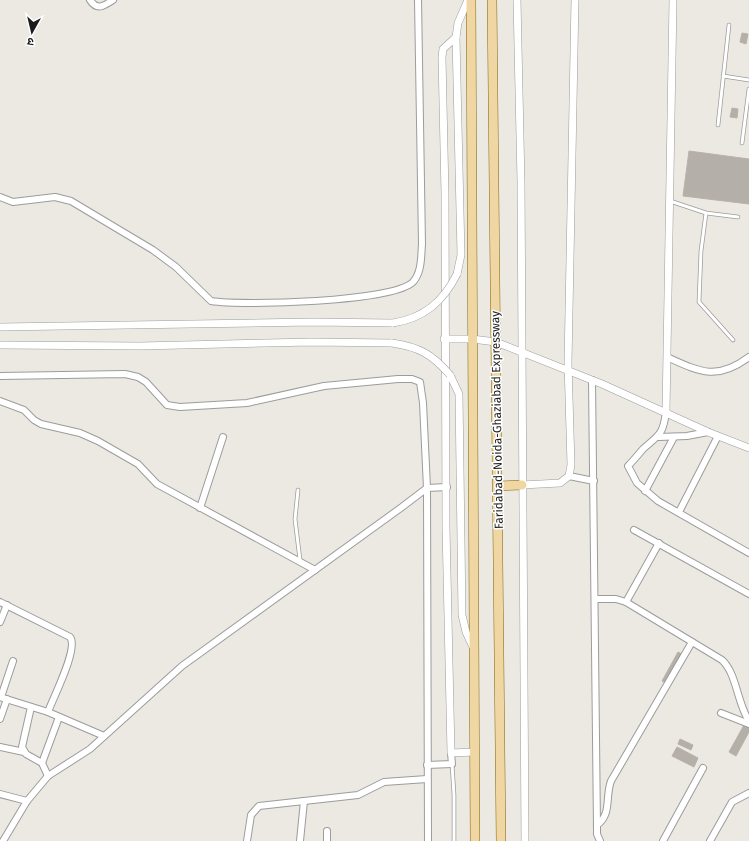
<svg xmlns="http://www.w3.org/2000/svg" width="749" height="841" font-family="'Fira Sans','Noto Sans Devanagari',sans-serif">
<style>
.building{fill:#b4afa8;stroke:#bbb1a6}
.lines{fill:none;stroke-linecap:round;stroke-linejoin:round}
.service-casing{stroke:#9c9c9c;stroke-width:4.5}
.minor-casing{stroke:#9c9c9c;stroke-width:8}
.tertiary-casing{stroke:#9c9c9c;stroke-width:8}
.primary-casing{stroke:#806711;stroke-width:10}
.service{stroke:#fff;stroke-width:3}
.minor{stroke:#fff;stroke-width:6}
.tertiary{stroke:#fff;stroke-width:7}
.primary{stroke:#efd6a2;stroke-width:9}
.tertiary-bridge-casing{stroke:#9c9c9c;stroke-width:8;stroke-linecap:butt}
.tertiary-bridge{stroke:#fff;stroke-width:7}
.labels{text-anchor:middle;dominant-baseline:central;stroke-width:3;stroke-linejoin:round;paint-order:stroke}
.street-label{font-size:12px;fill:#1b1b1b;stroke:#fff}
</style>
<rect width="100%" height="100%" fill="#ebe9e2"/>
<g class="building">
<polygon points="742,33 748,34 746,44 740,42"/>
<polygon points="732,108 738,109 737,118 730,117"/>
<polygon points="689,151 749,159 749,204 683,196"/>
<polygon points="678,652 684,655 667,684 662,681"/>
<polygon points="744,725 749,728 749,732 736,756 729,752"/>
<polygon points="680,739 693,745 691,750 678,744"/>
<polygon points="677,747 698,758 694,767 672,756"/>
</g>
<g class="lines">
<g class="service-casing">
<g id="service">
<polyline points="723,76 749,80"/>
<polyline points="718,125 729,25"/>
<polyline points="742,143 749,89"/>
<polyline points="670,201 706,213 738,217"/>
<polyline points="706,213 701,251 699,302 733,340"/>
<polyline points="298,490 295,519 300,560"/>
<polyline points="452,764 454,795 454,841"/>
</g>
</g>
<g class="minor-casing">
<g id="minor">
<path d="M90,0c7,11 14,6 23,0"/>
<path d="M0,197l13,5 42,-5 16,4 82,49 23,17 35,34c31,5 182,1 202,-19 9,-10 8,-26 9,-38l-4,-244"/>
<path d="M667,357c33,15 50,24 82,0"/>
<polyline points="0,376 125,374 138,377 146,382 167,405 180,407 247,403 324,386 398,379 412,379 420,382 423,403 427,488 428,841"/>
<polyline points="592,380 597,827 597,834 600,841"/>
<polyline points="0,401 24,410 34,420 41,424 80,433 98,441 138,464 157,484 315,570"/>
<path d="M666,412c-3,23 -7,23 -23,37 -5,6 -10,12 -15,17l9,17 21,18 91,52"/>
<polyline points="659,437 687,436 708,432"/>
<polyline points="569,476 594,481"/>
<polyline points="645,491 674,437"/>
<polyline points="200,508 223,437"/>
<polyline points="679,512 718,436"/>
<polyline points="634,530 749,594"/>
<path d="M595,599h21l10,3 96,58c15,14 15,43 27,61"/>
<path d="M0,602l70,35c9,11 -17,61 -22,75"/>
<polyline points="626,602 659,543"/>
<polyline points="0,622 7,605"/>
<polyline points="0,697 48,712 104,736"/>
<polyline points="1,697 13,661"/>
<polyline points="31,707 22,747 26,754 42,763 48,776"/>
<polyline points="721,713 749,724"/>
<polyline points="0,719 7,699"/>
<polyline points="0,747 24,752"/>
<polyline points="42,763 59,717"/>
<polyline points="427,765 452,764 451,753"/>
<polyline points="0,794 27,801"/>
<path d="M597,825c15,-11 8,-28 14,-44l81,-139"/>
<polyline points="3,841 27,801 48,776 90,749 182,666 402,507 427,488 447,487"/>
<polyline points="247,841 251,815 259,806 358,795 384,782 427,779"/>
<polyline points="300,841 304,801"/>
<polyline points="327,841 327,831"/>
<polyline points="663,841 703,768"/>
<polyline points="710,841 732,802 749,793"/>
</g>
</g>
<g class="tertiary-casing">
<g id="tertiary">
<polyline points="517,0 521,182 525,841"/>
<polyline points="456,37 443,49 442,57 445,194 446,527 451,753 475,752"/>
<polyline points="457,274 461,255 456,37 458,23 468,0"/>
<polyline points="0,327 312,322 393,323"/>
<polyline points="444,339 472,339 496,342 602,384 708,432 749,448"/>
<polyline points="0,345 140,346 312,342 392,343"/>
<polyline points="450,375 459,394 462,615 466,632 473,647"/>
<polyline points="666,412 673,0"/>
<polyline points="522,485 560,483 569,476 571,465 568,363 575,0"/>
</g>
</g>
<g class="primary-casing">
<g id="primary">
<polyline points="471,0 475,841"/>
<polyline points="492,0 501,841"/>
<polyline points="498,486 522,485"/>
</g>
</g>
<use href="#service" class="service"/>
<use href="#minor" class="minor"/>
<use href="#tertiary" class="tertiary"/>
<use href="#primary" class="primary"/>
<g class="tertiary-bridge-casing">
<g id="tertiary-bridge">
<path d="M393,323c31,-5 50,-21 64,-49"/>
<path d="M392,343c27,4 40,11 58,32"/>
</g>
</g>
<use href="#tertiary-bridge" class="tertiary-bridge"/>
</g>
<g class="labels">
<g class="street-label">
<text transform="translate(497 420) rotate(-91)">Faridabad-Noida-Ghaziabad Expressway</text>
</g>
</g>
<g transform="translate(32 32) rotate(188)" stroke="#ffffff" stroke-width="3" paint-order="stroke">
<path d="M0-3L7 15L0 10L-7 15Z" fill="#1b1b1b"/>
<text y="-6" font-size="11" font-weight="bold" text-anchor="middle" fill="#1b1b1b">उ</text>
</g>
</svg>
